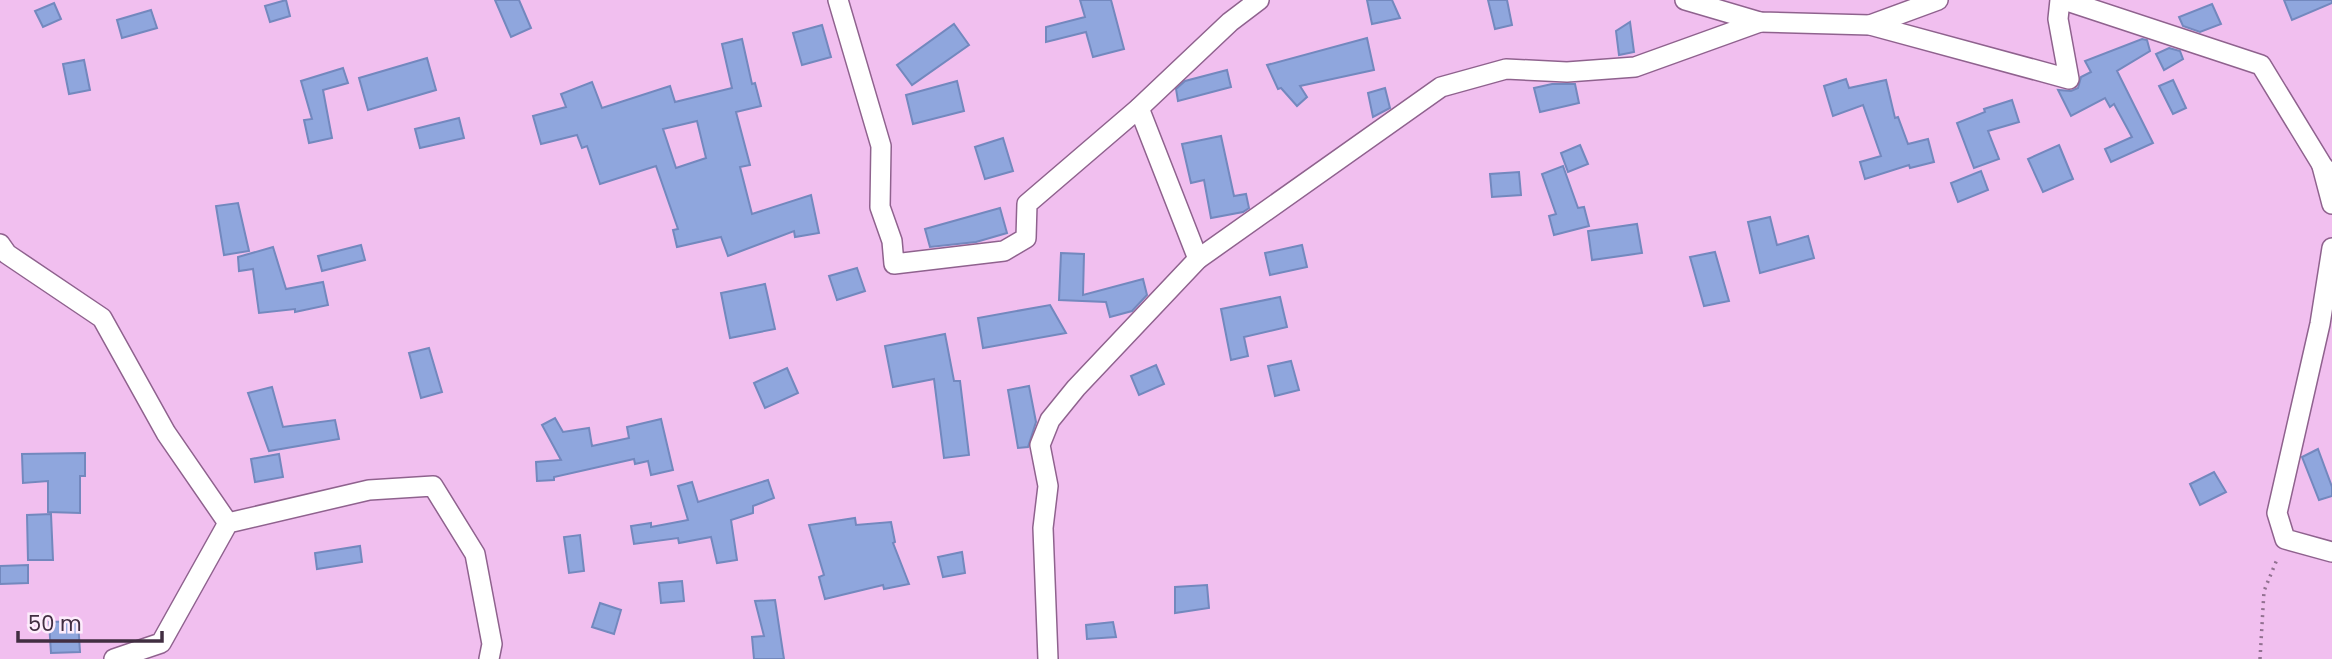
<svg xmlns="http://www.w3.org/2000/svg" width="2332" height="659" font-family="Poppins,sans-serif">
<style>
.building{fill:#8fa6dd;stroke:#7388be;stroke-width:2;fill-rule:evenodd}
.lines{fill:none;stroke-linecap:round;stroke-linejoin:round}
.minor-casing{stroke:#8f628e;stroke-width:22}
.path{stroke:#927191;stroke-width:3.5;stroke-dasharray:2 5;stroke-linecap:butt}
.minor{stroke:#fff;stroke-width:19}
</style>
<rect width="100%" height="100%" fill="#f1bfef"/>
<g class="building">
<polygon points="286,0 290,16 270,22 265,6"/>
<polygon points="495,0 519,0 531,28 511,37"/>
<polygon points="1080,0 1111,0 1124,49 1093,57 1086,32 1046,42 1046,27 1085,17"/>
<polygon points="1367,0 1392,0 1400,18 1372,24"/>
<polygon points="1488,0 1507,0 1512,25 1495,29"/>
<polygon points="2284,0 2332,0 2332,3 2292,20"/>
<polygon points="54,3 61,19 43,27 35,11"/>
<polygon points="2212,4 2221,24 2200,32 2183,26 2179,17"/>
<polygon points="151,10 157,28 122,38 117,20"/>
<polygon points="1630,22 1634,52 1619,55 1616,31"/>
<polygon points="954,24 969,45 912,85 897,65"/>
<polygon points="822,25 831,57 802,65 793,33"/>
<polygon points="1367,38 1374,70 1300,86 1307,97 1297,106 1281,88 1278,89 1267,65"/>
<path d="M742,39l10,45 3,-1 6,23 -25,6 14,53 -10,2 12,47 59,-19 8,38 -24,4 -1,-6 -66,25 -7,-19 -44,10 -4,-17 5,-1 -22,-63 -56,18 -13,-38 -5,2 -5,-13 -36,9 -8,-28 33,-9 -5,-13 31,-12 10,26 68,-22 5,16 57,-14 -10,-44zM697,121l9,37 -30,10 -13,-39z"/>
<polygon points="2142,39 2147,40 2150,51 2117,71 2153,143 2111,162 2105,149 2132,137 2114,104 2110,107 2105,98 2071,116 2058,90 2071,91 2078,88 2081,77 2091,72 2085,61"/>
<polygon points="2169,48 2180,51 2183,59 2164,70 2156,54"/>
<polygon points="427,58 436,90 368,110 359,78"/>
<polygon points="84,60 90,90 69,94 63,64"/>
<polygon points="343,68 348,83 323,90 332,138 309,143 304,120 312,119 301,81"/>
<polygon points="1227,70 1231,87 1178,101 1176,89 1185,81"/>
<polygon points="1846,79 1849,88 1886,80 1895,118 1898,117 1908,144 1928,139 1934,162 1910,168 1909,165 1865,179 1860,162 1881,156 1863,105 1833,116 1824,86"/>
<polygon points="2173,80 2186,108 2173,114 2159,86"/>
<polygon points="957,81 964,111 913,124 906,95"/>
<polygon points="1552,84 1575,84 1579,103 1540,112 1534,88"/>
<polygon points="1385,88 1390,108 1373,117 1368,93"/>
<polygon points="2012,100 2019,122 1988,131 1999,159 1974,168 1957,123 1985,112 1984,109"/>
<polygon points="459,118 464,138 420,148 415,129"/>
<polygon points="1221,136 1234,196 1246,194 1249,208 1243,212 1211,218 1204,180 1191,183 1182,144"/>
<polygon points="1003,138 1013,171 985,179 975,147"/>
<polygon points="1580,145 1588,164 1568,172 1561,153"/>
<polygon points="2059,145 2073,179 2043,192 2028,159"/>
<polygon points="1563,166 1578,208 1584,207 1589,226 1554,235 1549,216 1556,214 1542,174"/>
<polygon points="1981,171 1988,190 1958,202 1951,183"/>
<polygon points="1519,172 1521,195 1492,197 1490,174"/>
<polygon points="238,203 249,251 224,255 216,206"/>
<polygon points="1000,208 1007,233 976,242 930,247 925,229"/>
<polygon points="1770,217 1777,245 1808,236 1814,258 1760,273 1748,222"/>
<polygon points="1637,224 1642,253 1592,260 1588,231"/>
<polygon points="361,245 365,260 322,271 318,256"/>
<polygon points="1302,245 1307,267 1270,275 1265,253"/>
<polygon points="273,247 286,289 323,282 328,305 295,312 295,309 259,313 253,269 239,271 238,257"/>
<polygon points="1715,252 1729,301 1704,306 1690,257"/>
<polygon points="1061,253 1084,254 1083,295 1143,279 1147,295 1132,311 1110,317 1106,302 1059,300"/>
<polygon points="857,268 865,291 837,300 829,276"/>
<polygon points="765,284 775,329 730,338 721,293"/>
<polygon points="1280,297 1287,327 1244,337 1248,356 1231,360 1221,309"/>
<polygon points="1050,305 1066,333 983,348 978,318"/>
<polygon points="945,334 954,381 960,381 969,455 944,458 934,379 893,387 885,346"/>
<polygon points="429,348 442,392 421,398 409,353"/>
<polygon points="1291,361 1299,390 1275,396 1268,366"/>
<polygon points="1156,365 1164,384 1139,395 1131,376"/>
<polygon points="787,368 798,393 765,408 754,383"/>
<polygon points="1029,386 1036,422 1028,447 1018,448 1008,390"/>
<polygon points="272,387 283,427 335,420 339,439 269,451 248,393"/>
<polygon points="555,418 563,432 589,428 592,446 629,438 627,427 661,419 673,470 651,475 648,461 635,464 634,459 554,477 554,480 537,481 536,462 561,460 542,425"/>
<polygon points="2318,449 2332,487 2332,496 2319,500 2302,457"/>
<polygon points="85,453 85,476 80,476 80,513 48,512 48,481 23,483 22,454"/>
<polygon points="279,454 283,477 255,482 251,459"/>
<polygon points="2214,472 2226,492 2200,505 2190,484"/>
<polygon points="768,480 774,498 753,506 753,513 731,520 737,560 717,563 711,537 679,543 678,538 634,544 631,526 651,523 651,527 688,520 678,486 692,482 698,502"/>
<polygon points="51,514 53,560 28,560 27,515"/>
<polygon points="855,518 856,525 891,522 895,542 893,543 909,584 884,589 883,585 825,599 819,577 824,575 809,525"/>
<polygon points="580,535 584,571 569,573 564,537"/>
<polygon points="360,546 362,562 317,569 315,553"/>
<polygon points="962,552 965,573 943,577 938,557"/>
<polygon points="28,565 28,583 0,584 0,566"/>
<polygon points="682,581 684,601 661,603 659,583"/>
<polygon points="1207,585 1209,608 1175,613 1175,587"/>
<polygon points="775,600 784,659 754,659 752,637 764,636 755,601"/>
<polygon points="600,603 621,610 614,634 592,627"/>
<polygon points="78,621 80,652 51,653 49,622"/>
<polygon points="1113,622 1116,637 1087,639 1086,625"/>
</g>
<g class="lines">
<g class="minor-casing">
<g id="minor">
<polyline points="838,0 881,146 880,207 892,241 894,264 1004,251 1026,238 1027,204 1139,108 1230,22 1259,0"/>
<polyline points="1685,0 1760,22 1870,25 2069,79 2058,19 2060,0"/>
<polyline points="2064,0 2261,65 2322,165 2332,177"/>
<polyline points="1870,25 1938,0"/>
<polyline points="1139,108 1198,259"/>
<polyline points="2322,166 2332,204"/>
<polyline points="0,244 7,254 102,318 166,433 228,523"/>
<polyline points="2332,248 2320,324 2277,513 2285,539 2332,552"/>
<polyline points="114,659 161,643 228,523 369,490 433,486 475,554 492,644 489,659"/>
<polyline points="1048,659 1043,528 1048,486 1040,445 1050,420 1076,388 1198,259 1441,87 1506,69 1567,72 1635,67 1760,22"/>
</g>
</g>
<polyline class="path" points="2260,659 2264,591 2278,557"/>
<use href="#minor" class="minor"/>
</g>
<path d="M18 631v10h144v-10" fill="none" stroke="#412e41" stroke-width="3.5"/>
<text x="28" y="631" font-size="21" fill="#412e41" stroke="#fdedfc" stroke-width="5" paint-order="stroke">50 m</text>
</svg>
